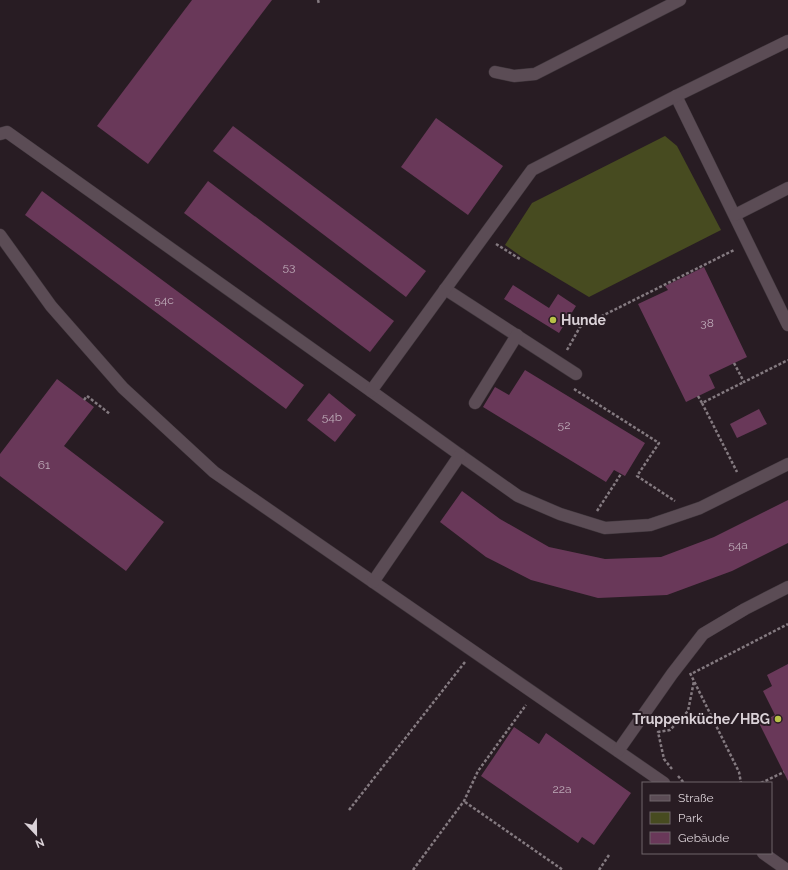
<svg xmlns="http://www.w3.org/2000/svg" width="788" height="870" font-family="Raleway,sans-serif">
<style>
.green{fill:#474b20}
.building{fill:#693859}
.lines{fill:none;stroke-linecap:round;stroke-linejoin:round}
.minor-casing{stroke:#40373d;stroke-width:13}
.path{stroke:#847a80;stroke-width:2.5;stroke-dasharray:3 2;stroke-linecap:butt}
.minor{stroke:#5b4c55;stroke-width:12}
.poi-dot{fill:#b8c147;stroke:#281c23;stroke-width:1.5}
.labels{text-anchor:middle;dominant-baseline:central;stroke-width:4;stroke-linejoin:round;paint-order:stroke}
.number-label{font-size:12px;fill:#beabb8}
.poi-label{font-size:14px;font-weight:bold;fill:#dad1d7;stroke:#281c23;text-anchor:start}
</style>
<rect width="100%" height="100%" fill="#281c23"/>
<polygon class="green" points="665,136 677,146 721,230 589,297 522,257 505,245 532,203"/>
<g class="building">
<polygon points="192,0 272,0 148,164 97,126"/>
<polygon points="436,118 503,166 468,215 401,167"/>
<polygon points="233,126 426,271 406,297 213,151"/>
<polygon points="208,181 394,321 370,352 184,213"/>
<polygon points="42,191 304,385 286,409 25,215"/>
<polygon points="704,267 747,357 709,375 715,388 686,402 638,304 668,290 665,286"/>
<polygon points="513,285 549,308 558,294 576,306 559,333 504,299"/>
<polygon points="525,370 645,443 625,476 614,470 606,482 483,407 495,387 509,395"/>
<polygon points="57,379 94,407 64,446 164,522 126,571 0,476 0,454"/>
<polygon points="329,393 356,415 335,442 307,420"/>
<polygon points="759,409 767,424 737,438 730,424"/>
<polygon points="462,491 500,519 549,547 605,559 661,557 714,537 788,500 788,543 732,571 667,595 598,598 531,580 486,557 440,522"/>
<polygon points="788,664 788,781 759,723 775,715 763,691 772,686 767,675"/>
<polygon points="514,727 539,744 546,733 631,793 594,845 582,837 578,843 481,776"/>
</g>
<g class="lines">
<g class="minor-casing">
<g id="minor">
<polyline points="495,72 514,76 535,74 680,0"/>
<polyline points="676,96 788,325"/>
<polyline points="0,134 7,132 371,391 460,455 518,496 560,514 605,528 650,525 700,508 788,464"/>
<polyline points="735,215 788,188"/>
<polyline points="0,235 51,306 123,388 214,472 664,783"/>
<polyline points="445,289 576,374"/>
<polyline points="371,391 532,170 676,96 788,41"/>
<polyline points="475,403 517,335"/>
<polyline points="373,582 460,455"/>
<polyline points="618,751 672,674 703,634 745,609 788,587"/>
<polyline points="763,853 787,870"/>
</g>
</g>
<g class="path">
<polyline points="318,0 319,4"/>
<polyline points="496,244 520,259"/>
<polyline points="567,350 580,327 734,250"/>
<polyline points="734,363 744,382 788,360"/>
<polyline points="574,389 659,443 637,476 675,501"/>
<polyline points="698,396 702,403 744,382"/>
<polyline points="84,400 87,396 110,414"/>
<polyline points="702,403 737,472"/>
<polyline points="597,511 621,474"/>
<polyline points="690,673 739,772 741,783"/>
<polyline points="693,673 788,624"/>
<polyline points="672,769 664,759 658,732 670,730 688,711 694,681"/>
<polyline points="678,776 684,783"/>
<polyline points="761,783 784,772"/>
<polyline points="465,802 563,870"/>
<polyline points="349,810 465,662"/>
<polyline points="413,870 464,801 478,771 526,705"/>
<polyline points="599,870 609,855"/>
</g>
<use href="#minor" class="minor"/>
</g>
<g class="poi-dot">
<circle cx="553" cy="320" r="4"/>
<circle cx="778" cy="719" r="4"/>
</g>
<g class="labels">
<g class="number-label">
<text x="289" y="267">53</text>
<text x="164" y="300">54c</text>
<text x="707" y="323">38</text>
<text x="332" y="417">54b</text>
<text x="564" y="425">52</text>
<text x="44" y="465">61</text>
<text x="738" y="545">54a</text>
<text x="562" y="789">22a</text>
</g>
<g class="poi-label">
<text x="561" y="320">Hunde</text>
<text x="770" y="719" text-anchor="end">Truppenküche/HBG</text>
</g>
</g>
<rect x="642" y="782" width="130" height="72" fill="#281c23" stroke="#6f646b"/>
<rect x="650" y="795" width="20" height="6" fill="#5b4c55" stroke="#6f646b"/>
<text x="678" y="802" font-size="12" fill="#dad1d7">Straße</text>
<rect x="650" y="812" width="20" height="12" fill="#474b20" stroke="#6f646b"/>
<text x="678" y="822" font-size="12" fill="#dad1d7">Park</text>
<rect x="650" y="832" width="20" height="12" fill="#693859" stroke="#6f646b"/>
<text x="678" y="842" font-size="12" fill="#dad1d7">Gebäude</text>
<g transform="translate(36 834) rotate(158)" stroke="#281c23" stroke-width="3" paint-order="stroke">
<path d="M0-3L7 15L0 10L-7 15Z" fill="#dad1d7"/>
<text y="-6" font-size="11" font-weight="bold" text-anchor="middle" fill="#dad1d7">N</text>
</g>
</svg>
